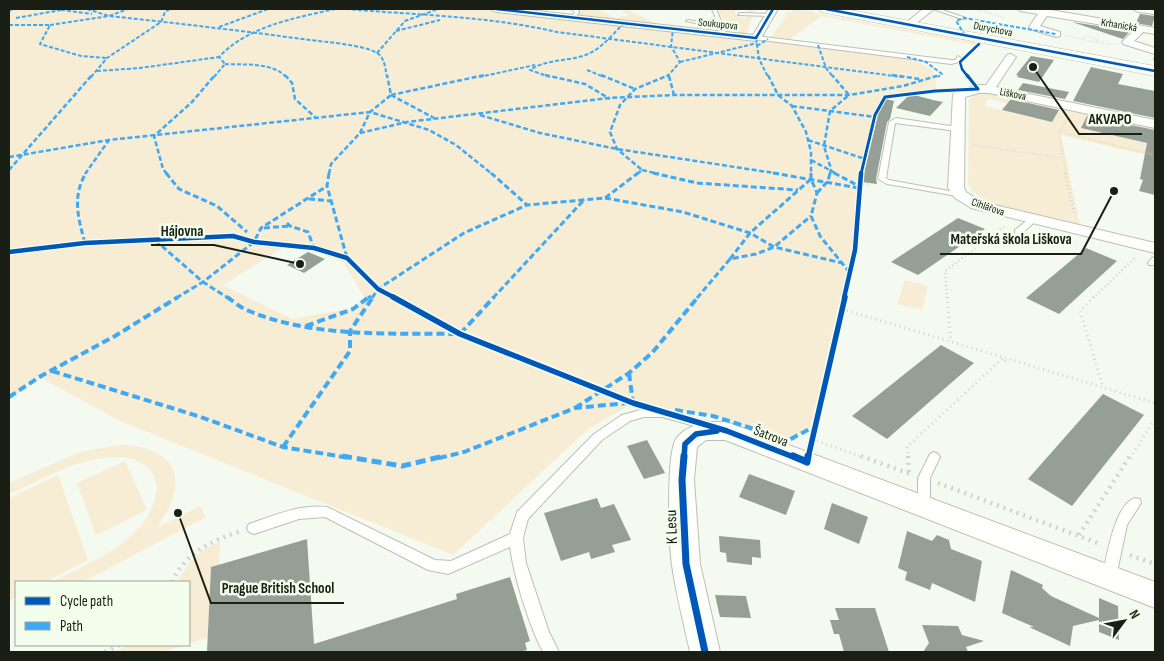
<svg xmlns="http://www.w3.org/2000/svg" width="1164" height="661" font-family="'Sofia Sans Condensed',sans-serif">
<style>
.green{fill:#f7ecd4;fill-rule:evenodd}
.building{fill:#969f96}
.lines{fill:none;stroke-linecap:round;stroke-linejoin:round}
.lane-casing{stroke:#bbc0b6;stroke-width:2}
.street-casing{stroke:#bbc0b6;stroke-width:2}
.secondary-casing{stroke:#bbc0b6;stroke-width:1}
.path-far3{stroke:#d1d3d1;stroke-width:2;stroke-dasharray:0.5 2;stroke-linecap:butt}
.path-far2{stroke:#d1d3d1;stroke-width:2.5;stroke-dasharray:1 3;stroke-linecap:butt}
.path-far1{stroke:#d1d3d1;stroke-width:3;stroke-dasharray:1 4;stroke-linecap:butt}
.path{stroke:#d1d3d1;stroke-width:4.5;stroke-dasharray:2 5;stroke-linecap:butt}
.lane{fill:#fefefd;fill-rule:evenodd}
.street{fill:#fefefd;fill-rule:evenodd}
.secondary{fill:#fefefd;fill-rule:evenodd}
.quiet-far4{stroke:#3fa9f5;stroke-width:2;stroke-dasharray:4 2;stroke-linecap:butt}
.quiet-far3{stroke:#3fa9f5;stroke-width:2.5;stroke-dasharray:5 2.5;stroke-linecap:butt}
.quiet-far2{stroke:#3fa9f5;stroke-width:3;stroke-dasharray:6 3;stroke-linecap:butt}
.quiet-far1{stroke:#3fa9f5;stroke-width:4;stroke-dasharray:8 4;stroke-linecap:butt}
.quiet{stroke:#3fa9f5;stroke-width:5;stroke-dasharray:10 5;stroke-linecap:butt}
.cycleway-far4-casing{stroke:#f4feec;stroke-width:4.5}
.cycleway-far3-casing{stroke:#f4feec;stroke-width:5}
.cycleway-far2-casing{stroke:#f4feec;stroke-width:7}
.cycleway-far1-casing{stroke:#f4feec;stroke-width:9}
.cycleway-casing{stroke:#f4feec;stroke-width:10}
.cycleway-far4{stroke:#0057b8;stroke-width:2.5}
.cycleway-far3{stroke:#0057b8;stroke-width:3}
.cycleway-far2{stroke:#0057b8;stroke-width:4.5}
.cycleway-far1{stroke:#0057b8;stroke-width:5.5}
.cycleway{stroke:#0057b8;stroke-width:7}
.labels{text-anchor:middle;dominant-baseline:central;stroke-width:5;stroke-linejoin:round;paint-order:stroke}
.far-street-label{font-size:11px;fill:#191f14;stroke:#f4feec}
.street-label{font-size:14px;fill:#191f14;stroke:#f4feec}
.near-street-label{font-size:16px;fill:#191f14;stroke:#f4feec}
.leader{fill:none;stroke:#191f14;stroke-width:2}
.callout-dot{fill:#191f14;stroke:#f4feec;stroke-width:2}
.callout-label{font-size:15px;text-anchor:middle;font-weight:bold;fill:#191f14;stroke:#f4feec;stroke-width:5;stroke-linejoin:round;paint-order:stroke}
</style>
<rect width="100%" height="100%" fill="#f5faf0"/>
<g class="green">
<path d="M9,9h472l361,40 74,12 16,8 5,8 -2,14 -50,6 -10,18 -16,67 -4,68 -38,175 -28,15 -76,-24 -80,-13 -46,27 -134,125 -333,-134 -79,-43 -32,22zM284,247l30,4 30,12 20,34 -11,11 -61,11 -69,-34z"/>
<polygon points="577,9 596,9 615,18 629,15 622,11 629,10 656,24 581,16"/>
<polygon points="718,9 734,9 737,17 747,18 747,9 754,9 747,35 728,31"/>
<polygon points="796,11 810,12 977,43 975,45 822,16 790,39 771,37 788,14"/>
<path d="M989,94l84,18 1,-3 81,18v9l-70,-15 -3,7 73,17v12l-94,-22 19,90 -72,-16 -22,-8 -14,-10 -4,-8 1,-84 6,-4zM988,99l68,15 -4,8 -68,-16z"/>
<polygon points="905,280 928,286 922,310 897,304"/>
<path d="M120,445c31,0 65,14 53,52 -3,11 -10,21 -16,31l43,-22 6,11 -123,65h-31c36,-18 97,-43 104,-88 2,-9 0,-17 -6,-24 -12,-15 -36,-14 -53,-11 -31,5 -60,23 -88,35v-11l71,-31z"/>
<polygon points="125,461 147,510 96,535 77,483"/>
<polygon points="58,475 88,560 45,582 16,582 16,597 9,601 9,498"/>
<path d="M220,542l-1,23 -8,3 -3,64 11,2 -30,9v-61h-11c8,-18 22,-34 42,-40z"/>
<polygon points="128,645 185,645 161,652 116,652"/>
</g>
<g class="building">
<polygon points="1140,14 1155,16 1152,26 1136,23"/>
<polygon points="1072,22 1130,31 1123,39"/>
<polygon points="1031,56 1054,60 1039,82 1017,77 1018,75 1016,75"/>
<polygon points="1091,67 1123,74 1118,84 1155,91 1155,118 1073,101"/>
<polygon points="1023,83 1069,92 1065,99 1018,90"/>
<polygon points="910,94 933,100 943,102 930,116 896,108"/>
<polygon points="882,98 894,101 890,119 887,122 876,179 877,184 862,182"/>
<polygon points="1011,99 1059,110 1052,122 1002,110"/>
<polygon points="1087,116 1155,130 1155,195 1139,191 1143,180 1140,179 1147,143 1081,128"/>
<polygon points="958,218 985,229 918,275 891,262"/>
<polygon points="1086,248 1117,261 1059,314 1026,298"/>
<polygon points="308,252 325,259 304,273 287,265"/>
<polygon points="941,345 974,363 887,439 852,416"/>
<polygon points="1103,394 1144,415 1072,506 1028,479"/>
<polygon points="647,440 665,473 644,479 627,446"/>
<polygon points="749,474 795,491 786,515 739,497"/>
<polygon points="597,498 601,508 614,504 631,540 612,545 615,552 591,559 589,552 561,561 544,513"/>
<polygon points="832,503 868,517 859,544 824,529"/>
<polygon points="907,531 932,541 937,535 949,540 951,549 982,561 975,602 932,583 930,590 905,580 907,572 898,568"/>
<polygon points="719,536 760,540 761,558 752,557 752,565 727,562 726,553 720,552"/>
<polygon points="307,539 314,644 457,599 456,594 510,577 530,641 525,643 527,650 520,652 207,652 211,567"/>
<polygon points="1011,570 1043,585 1042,588 1051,596 1099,618 1099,598 1118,606 1119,640 1099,632 1099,620 1073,626 1070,646 1029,627 1034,627 1002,613"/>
<polygon points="715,595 746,596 751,618 720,617"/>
<polygon points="835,608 875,608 889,652 844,652 839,634 834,634 830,620 839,620"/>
<polygon points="922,625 958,626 962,635 984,641 966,647 968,652 923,652 929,643"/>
</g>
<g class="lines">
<g class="lane-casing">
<g id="lane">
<polygon points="572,9 578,9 579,13 572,18 570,17 575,13"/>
<polygon points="712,9 716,9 726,33 722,33 720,28 686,21 688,20 719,25"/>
<polygon points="933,9 939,9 966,18 962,19"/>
<polygon points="740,13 769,14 771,15 769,16 738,15"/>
<polygon points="756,36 951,60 955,60 958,56 961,58 959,62 951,64 754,39"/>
<polygon points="896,118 957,127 960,129 957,131 895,123 886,178 889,180 960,193 964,195 963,197 887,184 878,179 889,122"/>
<polygon points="1030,218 1036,218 1037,220 1021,234 1015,234 1015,230"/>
<polygon points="1155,257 1155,265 1149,265 1148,263 1152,258"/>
<path d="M644,409h18l55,15 2,3 -2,3 -4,1 -51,-14h-18l-14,4 -28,19 -74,79 -5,19 3,25 23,69 10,20h-16c-14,-27 -29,-75 -33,-105l-62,27 -20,-4 -103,-53 -26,2 -45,15 -5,-2 -2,-4 2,-4c26,-9 51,-20 78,-17l108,53 16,1 59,-27 7,-22 77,-78 28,-19z"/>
<polygon points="934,452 938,454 940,457 930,478 930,506 929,510 924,511 919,510 918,506 918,478 930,454"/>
<path d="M1135,498l5,1 1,4 -14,22 -11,52 -2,5 -5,1 -5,-1 -2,-5c5,-20 12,-72 33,-79z"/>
</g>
</g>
<g class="street-casing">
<g id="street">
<polygon points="491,9 519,9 753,35 769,9 778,9 761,38 756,41 496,12"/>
<polygon points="923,9 934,9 913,26 907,26 907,22"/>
<polygon points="1018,9 1045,9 1155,28 1155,34 1143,32 1134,41 1155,48 1155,54 1123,44 1122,42 1134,30 1047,16 1040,26 1060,32 1060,36 1056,37 1030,29 1029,27 1038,14 1020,11"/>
<polygon points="1133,9 1155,9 1155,14 1138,12"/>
<polygon points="1011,54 1016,57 996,87 1155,120 1155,128 989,93 979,93 965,97 964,188 966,192 982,202 1155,243 1155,253 971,208 955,198 948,188 953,95 955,92 978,85 986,85 1007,55"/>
<path d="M710,422h17l8,3 420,157v26l-430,-168h-19l-9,7 -3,33 6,84 20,88h-30c-6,-28 -14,-58 -18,-87 -3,-21 -6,-111 4,-126 7,-11 21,-15 34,-17z"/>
</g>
</g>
<g class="secondary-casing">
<polygon id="secondary" points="820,9 845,9 1155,66 1155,76 826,13 821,12"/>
</g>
<g class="path-far3">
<polyline points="977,9 1004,18"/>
<polyline points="785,14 795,10 813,12"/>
<polyline points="1067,35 1092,42 1115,44"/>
<polyline points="1083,38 1089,36 1099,40 1095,41"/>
<polyline points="962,69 971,79"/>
<polyline points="1059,132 1155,155"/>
<polyline points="973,145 1062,158"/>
<polyline points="861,174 875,115 885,97 947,90"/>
<polyline points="1066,174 1059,132 1069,117"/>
</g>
<g class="path-far2">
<polyline points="1065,173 1075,216"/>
<polyline points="859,182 871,185"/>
<polyline points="844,298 855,250 861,173"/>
<polyline points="947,298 945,271 1005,226"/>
<polyline points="1093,298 1136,257"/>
</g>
<g class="path-far1">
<polyline points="947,297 951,342"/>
<polyline points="1094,297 1080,311 1103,387"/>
<polyline points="842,309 1155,403"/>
<polyline points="812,439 864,458"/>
<polyline points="811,444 817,425 845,297"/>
<polyline points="908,458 907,447 1003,358 1006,362"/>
<polyline points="1130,458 1155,419"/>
</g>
<g class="path">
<polyline points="861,456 910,474"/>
<polyline points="908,456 909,473"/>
<polyline points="938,483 1100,544"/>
<polyline points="1079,535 1130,456"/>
<polyline points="1130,555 1155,564"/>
<path d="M172,582c14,-30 39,-41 69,-51"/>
<polyline points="105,652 119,645"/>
</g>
<use href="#lane" class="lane"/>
<use href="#street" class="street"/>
<use href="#secondary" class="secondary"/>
<g class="quiet-far4">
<polyline points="55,9 92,14"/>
<path d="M87,9l22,7c67,7 134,15 201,24 16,2 54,5 67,13 8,5 8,15 10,24"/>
<path d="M346,9c70,6 142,7 211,23l345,45"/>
<polyline points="9,11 12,9"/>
<polyline points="16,18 61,10"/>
<polyline points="9,25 50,25 40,44 81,56 107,58"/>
<polyline points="50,25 109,16 128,9"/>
<polyline points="219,27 268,9"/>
<polyline points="396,31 440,20"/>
<polyline points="965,35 956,21 964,18 1056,34"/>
<polyline points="756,38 759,59 768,77"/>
<polyline points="818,45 826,68 833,77"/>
<polyline points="757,46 768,39"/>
<polyline points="377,53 405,21 438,9"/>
<polyline points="907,57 926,62 942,74 938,77"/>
<polyline points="1154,60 1155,57"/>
<polyline points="680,62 757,43"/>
<path d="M225,64c18,1 48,-2 61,13"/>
<polyline points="587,70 604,77"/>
<polyline points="97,71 140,68 219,57"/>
<polyline points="91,77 107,58 161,22 165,12 170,9"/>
<path d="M214,77l11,-13 -6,-7c29,-31 76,-39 116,-48"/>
<polyline points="479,77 535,65"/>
<path d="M550,77l-20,-7c18,-12 39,-8 58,-16 14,-6 25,-20 36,-31"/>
<polyline points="667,77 680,62 671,46 673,29"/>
</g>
<g class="quiet-far3">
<polyline points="285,75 292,83 295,99 315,117"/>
<polyline points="545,75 585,84 610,99"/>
<polyline points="601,75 635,89"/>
<polyline points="768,75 778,95 792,106 806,132 811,152 811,174"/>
<polyline points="892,75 920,79"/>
<polyline points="669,76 674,95"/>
<polyline points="391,95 485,75"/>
<polyline points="391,95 434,118"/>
<polyline points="792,106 875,117"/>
<polyline points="480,115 540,133 617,149 781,174"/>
<polyline points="360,133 407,122 609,98 674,95 849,95 903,86 940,75"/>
<polyline points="808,140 865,159"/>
<polyline points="9,157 109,140 370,112 429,130 456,145 492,174"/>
<polyline points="811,160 837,174"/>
<polyline points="9,170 92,75"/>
<polyline points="642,170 659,174"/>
<polyline points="85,174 109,140"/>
<polyline points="167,174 163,169 154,136 192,102 215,75"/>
<polyline points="329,174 331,164 360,133 370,112 391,95 387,75"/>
<polyline points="637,174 642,170 617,149 610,132 620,105 635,89 669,75"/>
<polyline points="830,174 831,169 824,146 830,111 849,95 832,75"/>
</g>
<g class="quiet-far2">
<polyline points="166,173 179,189 217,206 247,232"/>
<polyline points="329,173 327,186 347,258"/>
<polyline points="491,173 527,205"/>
<polyline points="653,173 697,183 798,190"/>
<polyline points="773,173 859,188"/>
<polyline points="811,173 811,179 817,193 811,216 820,236 850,273"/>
<polyline points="834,173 857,185"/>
<polyline points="817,193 828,181 830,173"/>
<polyline points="605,198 683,212 750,233 774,247 842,263"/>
<polyline points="309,199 331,201"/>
<polyline points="287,223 290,226 308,232 314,248"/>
<polyline points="264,228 290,226"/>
<polyline points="155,240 203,282 228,298"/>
<path d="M85,243c-7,-25 -13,-47 1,-70"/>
<polyline points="730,259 750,233 811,179"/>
<polyline points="176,298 203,282 254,242 261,228 327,186"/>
<polyline points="368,298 371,296"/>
<polyline points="372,298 378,289 464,233 527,205 605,198 638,173"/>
<polyline points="493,298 583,201"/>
<polyline points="697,298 730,259 756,254 774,247 811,216"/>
</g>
<g class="quiet-far1">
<path d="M227,297c7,5 14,11 22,14 65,27 142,22 211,23l34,-37"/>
<polyline points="306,326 353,309 369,297"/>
<polyline points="52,371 201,417 283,447 350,458"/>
<polyline points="629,373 633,403"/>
<polyline points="9,397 41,376 115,336 178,297"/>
<polyline points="575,408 629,373 652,353 698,297"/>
<polyline points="675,410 713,416 789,440 817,425"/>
<polyline points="283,447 350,351 350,331 373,297"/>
<polyline points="439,458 464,452 575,408 628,403"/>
</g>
<polyline class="quiet" points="342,456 402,466 444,456"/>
<g class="cycleway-far4-casing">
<g id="cycleway-far4">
<polyline points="496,9 756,38 773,9"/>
<polyline points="826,9 1155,71"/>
<polyline points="968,77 962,69 960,62 979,44"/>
</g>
</g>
<g class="cycleway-far3-casing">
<polyline id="cycleway-far3" points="861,174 875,115 885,97 935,91 978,89 967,75"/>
</g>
<g class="cycleway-far2-casing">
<g id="cycleway-far2">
<polyline points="9,252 85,243 233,236 254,242 314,248 347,258 378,289 395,298"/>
<polyline points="844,298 855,250 861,173"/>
</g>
</g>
<g class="cycleway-far1-casing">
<g id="cycleway-far1">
<polyline points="393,297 460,334 633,403 727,431 796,458"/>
<polyline points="684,458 685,444 696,434 717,431"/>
<polyline points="808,458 845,297"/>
</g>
</g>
<g class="cycleway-casing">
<g id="cycleway">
<polyline points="684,456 682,480 686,564 705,652"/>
<polyline points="793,456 807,462 808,456"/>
</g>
</g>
<use href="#cycleway-far4" class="cycleway-far4"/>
<use href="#cycleway-far3" class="cycleway-far3"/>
<use href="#cycleway-far2" class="cycleway-far2"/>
<use href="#cycleway-far1" class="cycleway-far1"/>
<use href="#cycleway" class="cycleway"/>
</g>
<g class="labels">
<g class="far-street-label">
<text transform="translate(718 24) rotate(6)">Soukupova</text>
<text transform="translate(1119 25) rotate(9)">Krhanická</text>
<text transform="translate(993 29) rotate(11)">Durychova</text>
<text transform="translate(1013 94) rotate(11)">Liškova</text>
<text transform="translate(988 207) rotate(19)">Cihlářova</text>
</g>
<g class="street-label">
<text transform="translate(771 436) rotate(21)">Šatrova</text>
</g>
<g class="near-street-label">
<text transform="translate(672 527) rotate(-92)">K Lesu</text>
</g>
</g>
<path class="leader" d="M1033 67L1079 134H1142M300 264L214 245H151M1114 191L1081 254H940M178 513L211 603H344"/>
<g class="callout-dot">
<circle cx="1033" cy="67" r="5"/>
<circle cx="300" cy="264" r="5"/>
<circle cx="1114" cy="191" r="5"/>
<circle cx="178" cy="513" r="5"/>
</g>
<g class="callout-label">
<text x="1110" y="124">AKVAPO</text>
<text x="182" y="236">Hájovna</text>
<text x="1011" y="244">Mateřská škola Liškova</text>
<text x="278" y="593">Prague British School</text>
</g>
<rect width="1164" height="661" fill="none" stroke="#191f14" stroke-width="20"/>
<rect x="15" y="581" width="175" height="65" fill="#f4feec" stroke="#9ca596"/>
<rect x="25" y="597" width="25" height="8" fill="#0057b8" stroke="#9ca596"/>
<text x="60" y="606" font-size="15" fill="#191f14">Cycle path</text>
<rect x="25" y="622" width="25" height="8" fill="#3fa9f5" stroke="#9ca596"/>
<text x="60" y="631" font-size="15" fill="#191f14">Path</text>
<g transform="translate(1124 621) rotate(58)" stroke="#f4feec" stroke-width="4" paint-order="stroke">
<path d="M0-4L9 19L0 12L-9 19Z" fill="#191f14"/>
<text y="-8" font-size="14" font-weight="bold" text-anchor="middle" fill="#191f14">N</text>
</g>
</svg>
